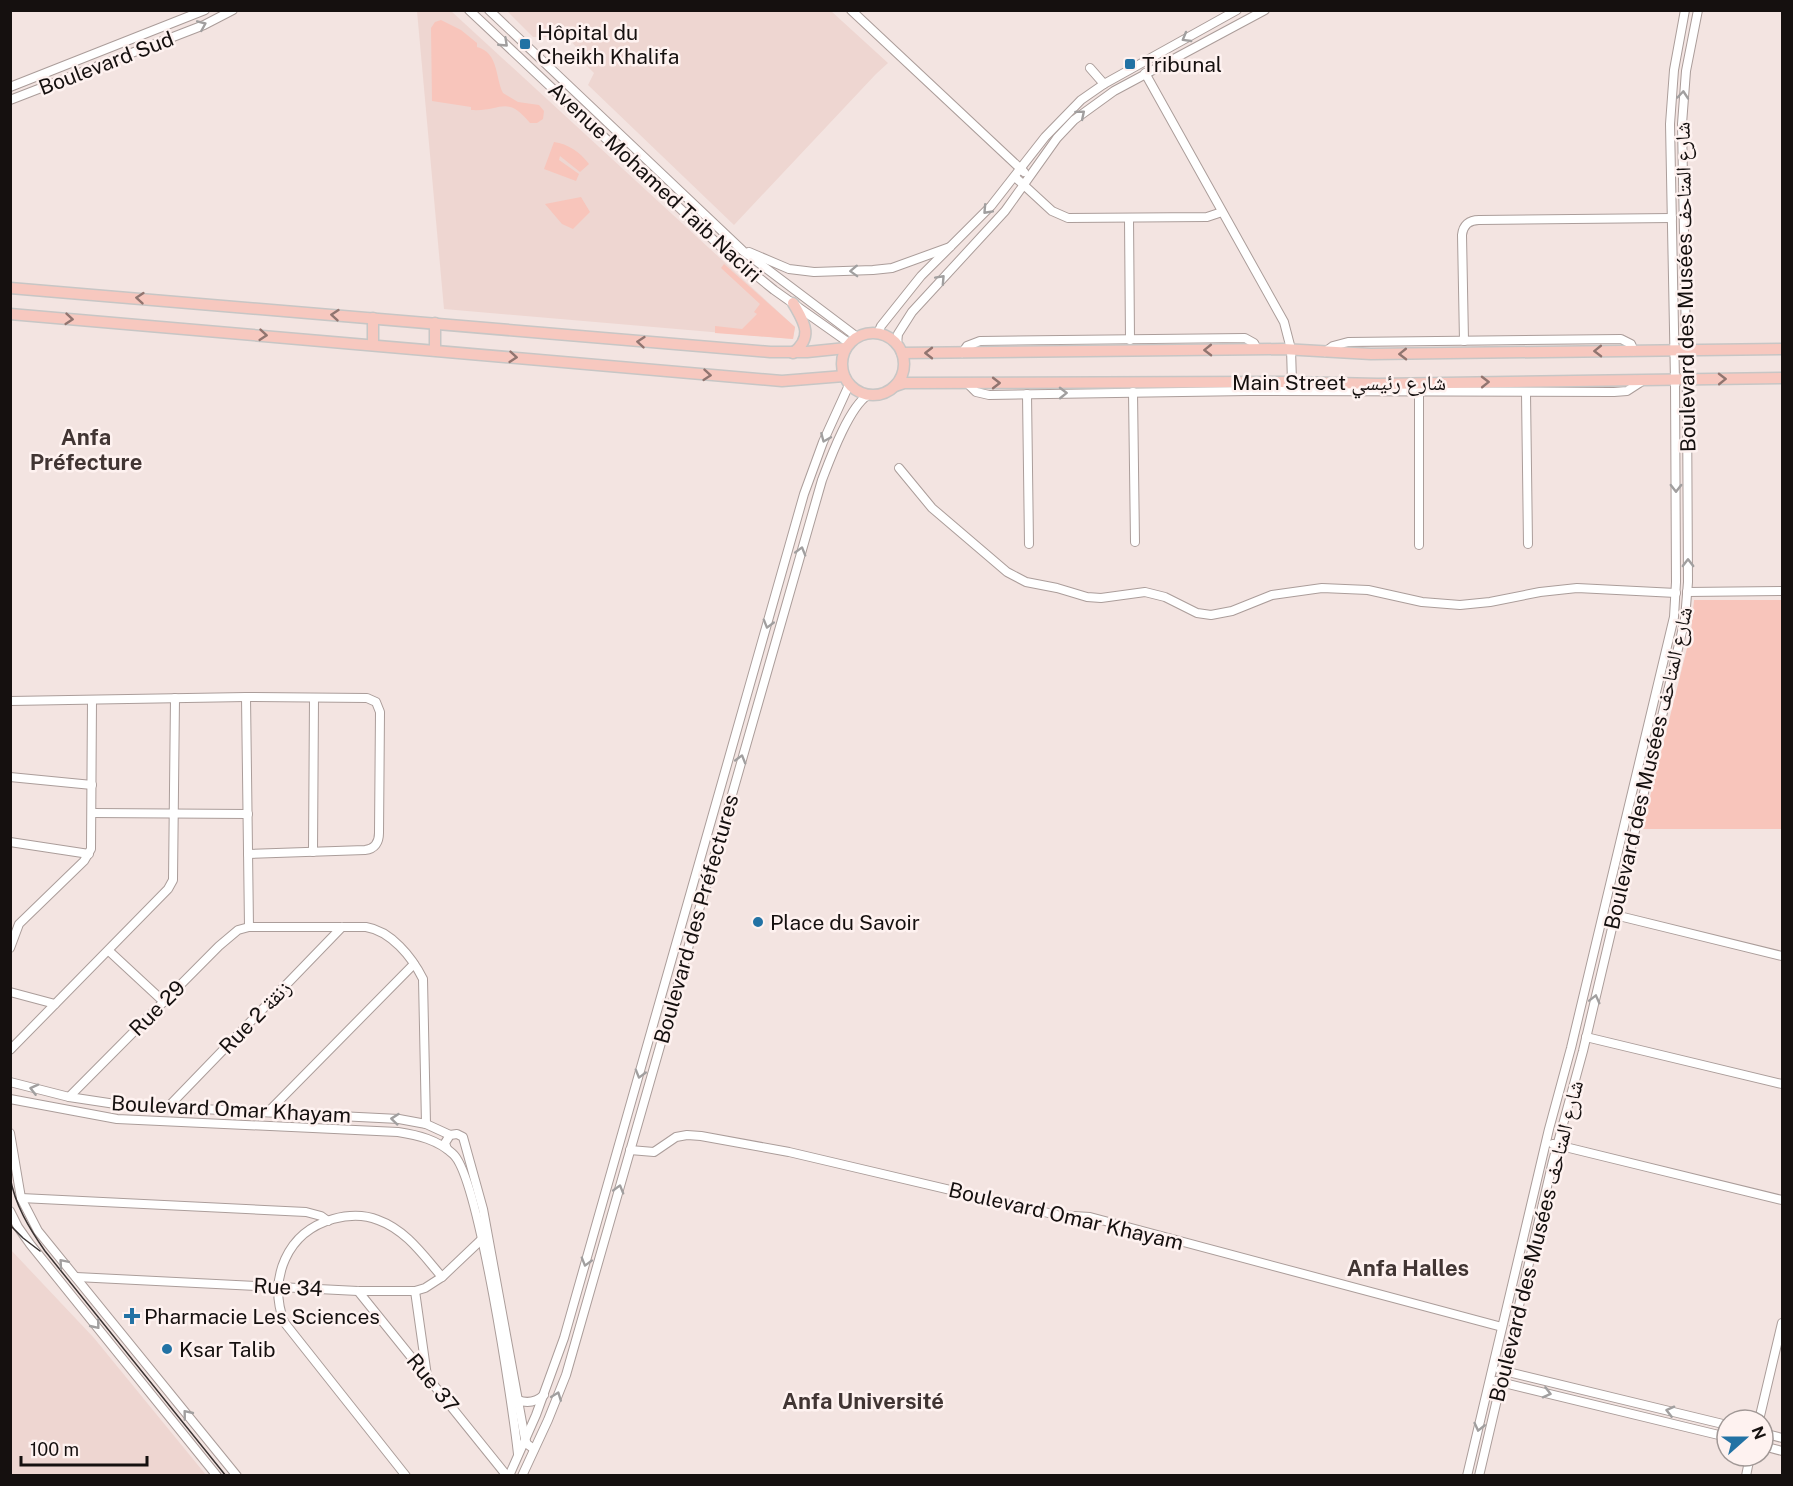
<svg xmlns="http://www.w3.org/2000/svg" width="1793" height="1486" font-family="'Public Sans','Noto Naskh Arabic',sans-serif">
<style>
.built{fill:#eed6d1}
.green{fill:#f8c5bb}
.lines{fill:none;stroke-linecap:round;stroke-linejoin:round}
.minor-casing{stroke:#ab9d9a;stroke-width:10}
.major-casing{stroke:#c7c6c5;stroke-width:13}
.minor{stroke:#fff;stroke-width:8}
.major{stroke:#f7c8bf;stroke-width:10}
.tram{stroke:#393231;stroke-width:1.5}
.oneway{stroke:#a19f9f}
.oneway2{stroke:#917570}
.poi-dot{fill:#2272a4;stroke:#fef2f0;stroke-width:2}
.labels{text-anchor:middle;dominant-baseline:central;stroke-width:5;stroke-linejoin:round;paint-order:stroke}
.poi-label{font-size:21px;fill:#15100f;stroke:#fef2f0;text-anchor:start}
.street-label{font-size:21px;fill:#15100f;stroke:#fef2f0}
.neighbourhood-label{font-size:22px;font-weight:bold;fill:#413533;stroke:#fef2f0}
</style>
<rect width="100%" height="100%" fill="#f3e4e1"/>
<g class="built">
<polygon points="417,11 451,11 795,327 793,339 444,309"/>
<polygon points="507,11 831,11 888,63 876,74 734,225 588,85 594,73 585,64 581,64 576,55 578,49 567,37 533,37"/>
<polygon points="10,1249 94,1338 206,1475 11,1475"/>
</g>
<g class="green">
<path d="M441,20l20,10 16,13v4c22,6 18,30 26,46l15,9 21,3 5,6 -1,8 -6,4h-7c-24,-29 -28,-11 -59,-13v-3l-39,-6 -1,-73 4,-6z"/>
<path d="M554,142c14,2 26,10 35,22l-9,8 -20,-16 -1,4 20,14 -3,7 -32,-12z"/>
<polygon points="581,197 590,212 573,229 562,224 545,204"/>
<polygon points="724,264 795,327 793,339 715,333 715,326 742,329 757,314 754,312 760,304 721,268"/>
<polygon points="1694,600 1782,600 1782,829 1642,829 1691,632"/>
</g>
<g class="lines">
<g class="minor-casing">
<g id="minor">
<polyline points="469,10 721,247 774,290 849,343"/>
<polyline points="489,10 743,251 857,337"/>
<polyline points="851,10 1024,172"/>
<polyline points="1090,68 1104,84"/>
<polyline points="1145,73 1284,322 1291,349 1292,382"/>
<polyline points="10,87 205,10"/>
<polyline points="10,100 204,25 233,10"/>
<polyline points="1015,177 1052,211 1068,218 1207,217 1222,212"/>
<polyline points="1129,218 1130,340"/>
<polyline points="749,252 789,269 814,272 873,270 892,268 950,247"/>
<polyline points="878,333 881,326 921,276 991,206 1045,137 1081,100 1104,84 1237,10"/>
<path d="M1464,341l-2,-106c1,-10 7,-15 17,-15l193,-2"/>
<polyline points="897,344 898,334 912,312 1005,211 1057,138 1074,120 1114,91 1265,10"/>
<polyline points="1325,352 1333,346 1348,342 1621,339 1631,344 1634,351"/>
<polyline points="962,353 967,346 980,341 1245,338 1254,343 1257,349"/>
<polyline points="967,383 976,392 989,395 1249,391 1614,392 1627,391 1644,380"/>
<polyline points="1133,392 1135,542"/>
<polyline points="1526,393 1528,544"/>
<polyline points="1027,394 1029,544"/>
<polyline points="899,468 932,508 1007,572 1026,582 1057,588 1087,597 1101,598 1145,592 1165,597 1197,613 1211,615 1232,611 1272,595 1322,588 1368,590 1422,602 1460,605 1490,602 1540,592 1577,588 1676,593"/>
<polyline points="1419,545 1419,392"/>
<polyline points="1687,592 1782,591"/>
<polyline points="246,697 249,927"/>
<path d="M10,701l236,-4 121,1 9,4 4,10 -1,121c0,9 -4,16 -14,17l-117,4"/>
<polyline points="10,777 92,785"/>
<polyline points="92,813 248,814"/>
<polyline points="10,842 89,854"/>
<polyline points="313,852 314,698"/>
<polyline points="1615,915 1782,956"/>
<polyline points="10,948 19,924 84,861 91,849 92,700"/>
<polyline points="109,951 164,1002"/>
<polyline points="10,992 55,1004"/>
<polyline points="1586,1037 1782,1084"/>
<polyline points="10,1050 168,889 173,880 175,698"/>
<polyline points="10,1082 69,1097 122,1105 399,1119 426,1124 450,1135"/>
<path d="M69,1097l150,-151 19,-16 11,-3h117c25,4 46,30 57,52l3,145"/>
<path d="M10,1099l107,20 281,13c20,3 40,8 55,22 26,23 60,254 65,300"/>
<polyline points="168,1107 342,927"/>
<polyline points="268,1112 414,964"/>
<polyline points="10,1133 21,1198 38,1231 237,1476"/>
<polyline points="1553,1144 1782,1200"/>
<polyline points="447,1149 445,1143 450,1135 457,1134 463,1137 483,1209 525,1439 527,1444 534,1449"/>
<polyline points="630,1150 654,1152 676,1137 687,1135 701,1136 789,1152 1057,1215 1090,1217 1502,1327"/>
<polyline points="21,1198 306,1212 321,1216 328,1221"/>
<polyline points="10,1211 18,1227 30,1244 217,1476"/>
<polyline points="76,1277 358,1291 415,1291 425,1288 442,1277 481,1240"/>
<polyline points="358,1291 507,1476"/>
<polyline points="415,1291 427,1376"/>
<polyline points="1500,1370 1727,1425"/>
<polyline points="1496,1381 1727,1437"/>
<path d="M518,1400c10,4 18,2 26,-5"/>
<polyline points="1759,1420 1782,1323"/>
<polyline points="1763,1433 1782,1438"/>
<polyline points="1763,1446 1782,1451"/>
<path d="M406,1476l-122,-154c-16,-44 3,-90 49,-103 15,-4 30,-5 45,1 28,10 45,35 64,57"/>
<polyline points="509,1476 536,1415 564,1338 804,494 823,442 849,385"/>
<path d="M522,1476l26,-56 18,-45 256,-895c8,-21 27,-73 46,-85"/>
<polyline points="1467,1476 1549,1129 1571,1048 1674,617 1676,582 1675,380 1670,124 1674,70 1685,10"/>
<polyline points="1479,1476 1553,1161 1583,1051 1685,619 1688,582 1687,397 1682,124 1686,71 1698,10"/>
<polyline points="1746,1476 1750,1456"/>
</g>
</g>
<g class="major-casing">
<g id="major">
<polyline points="10,288 770,352 807,352 846,348"/>
<path d="M793,303c10,18 22,33 0,50"/>
<polyline points="10,314 782,381 844,376"/>
<polyline points="435,323 435,350"/>
<circle cx="873" cy="364" r="31"/>
<polyline points="373,344 373,318"/>
<polyline points="902,353 1283,349 1371,354 1782,349"/>
<polyline points="895,386 904,383 1292,382 1378,384 1782,378"/>
</g>
</g>
<use href="#minor" class="minor"/>
<use href="#major" class="major"/>
<g class="tram">
<path d="M10,1177c5,28 19,51 35,74l181,225"/>
<polyline points="10,1225 23,1238 40,1251"/>
</g>
</g>
<defs><path id="oneway-chevron" d="M-2-3.5L2.5 0L-2 3.5" fill="none" stroke-width="1.6" stroke-linecap="round" stroke-linejoin="round" transform="scale(1.5)"/></defs>
<g class="oneway">
<use href="#oneway-chevron" transform="translate(202 25) rotate(-23)"/>
<use href="#oneway-chevron" transform="translate(1186 38) rotate(150)"/>
<use href="#oneway-chevron" transform="translate(504 43) rotate(43)"/>
<use href="#oneway-chevron" transform="translate(1683 95) rotate(-85)"/>
<use href="#oneway-chevron" transform="translate(1081 114) rotate(-40)"/>
<use href="#oneway-chevron" transform="translate(987 210) rotate(133)"/>
<use href="#oneway-chevron" transform="translate(854 271) rotate(178)"/>
<use href="#oneway-chevron" transform="translate(941 279) rotate(-47)"/>
<use href="#oneway-chevron" transform="translate(1063 393) rotate(-1)"/>
<use href="#oneway-chevron" transform="translate(825 438) rotate(113)"/>
<use href="#oneway-chevron" transform="translate(1676 488) rotate(90)"/>
<use href="#oneway-chevron" transform="translate(801 551) rotate(-74)"/>
<use href="#oneway-chevron" transform="translate(1688 563) rotate(-90)"/>
<use href="#oneway-chevron" transform="translate(768 624) rotate(106)"/>
<use href="#oneway-chevron" transform="translate(741 759) rotate(-74)"/>
<use href="#oneway-chevron" transform="translate(1595 999) rotate(-76)"/>
<use href="#oneway-chevron" transform="translate(640 1074) rotate(106)"/>
<use href="#oneway-chevron" transform="translate(34 1089) rotate(-166)"/>
<use href="#oneway-chevron" transform="translate(395 1119) rotate(-174)"/>
<use href="#oneway-chevron" transform="translate(619 1189) rotate(-74)"/>
<use href="#oneway-chevron" transform="translate(586 1262) rotate(106)"/>
<use href="#oneway-chevron" transform="translate(63 1263) rotate(-131)"/>
<use href="#oneway-chevron" transform="translate(96 1325) rotate(51)"/>
<use href="#oneway-chevron" transform="translate(1547 1393) rotate(14)"/>
<use href="#oneway-chevron" transform="translate(557 1396) rotate(-69)"/>
<use href="#oneway-chevron" transform="translate(1670 1411) rotate(-166)"/>
<use href="#oneway-chevron" transform="translate(187 1414) rotate(-129)"/>
<use href="#oneway-chevron" transform="translate(1479 1427) rotate(103)"/>
</g>
<g class="oneway2">
<use href="#oneway-chevron" transform="translate(140 298) rotate(-175)"/>
<use href="#oneway-chevron" transform="translate(335 315) rotate(-175)"/>
<use href="#oneway-chevron" transform="translate(69 319) rotate(5)"/>
<use href="#oneway-chevron" transform="translate(263 335) rotate(5)"/>
<use href="#oneway-chevron" transform="translate(641 342) rotate(-175)"/>
<use href="#oneway-chevron" transform="translate(1208 350) rotate(179)"/>
<use href="#oneway-chevron" transform="translate(1598 351) rotate(179)"/>
<use href="#oneway-chevron" transform="translate(929 353) rotate(180)"/>
<use href="#oneway-chevron" transform="translate(1403 354) rotate(179)"/>
<use href="#oneway-chevron" transform="translate(513 357) rotate(5)"/>
<use href="#oneway-chevron" transform="translate(707 375) rotate(5)"/>
<use href="#oneway-chevron" transform="translate(1722 379) rotate(-1)"/>
<use href="#oneway-chevron" transform="translate(1485 382) rotate(-1)"/>
<use href="#oneway-chevron" transform="translate(996 383)"/>
</g>
<g class="poi-dot">
<rect x="519" y="38" width="12" height="12" rx="3"/>
<rect x="1124" y="58" width="12" height="12" rx="3"/>
<circle cx="758" cy="922" r="6"/>
<path d="M129 1307h6v6h6v6h-6v6h-6v-6h-6v-6h6z"/>
<circle cx="167" cy="1349" r="6"/>
</g>
<g class="labels">
<g class="poi-label">
<text x="537" y="32">Hôpital du<tspan x="537" dy="24">Cheikh Khalifa</tspan></text>
<text x="1142" y="64">Tribunal</text>
<text x="770" y="922">Place du Savoir</text>
<text x="144" y="1316">Pharmacie Les Sciences</text>
<text x="179" y="1349">Ksar Talib</text>
</g>
<g class="street-label">
<text transform="translate(106 63) rotate(-21)">Boulevard Sud</text>
<text transform="translate(655 182) rotate(43)">Avenue Mohamed Taib Naciri</text>
<text transform="translate(1685 287) rotate(-91)">Boulevard des Musées شارع المتاحف</text>
<text x="1339" y="382">Main Street شارع رئيسي</text>
<text transform="translate(1648 768) rotate(-77)">Boulevard des Musées شارع المتاحف</text>
<text transform="translate(696 919) rotate(-74)">Boulevard des Préfectures</text>
<text transform="translate(157 1008) rotate(-45)">Rue 29</text>
<text transform="translate(255 1017) rotate(-46)">Rue 2 زنقة</text>
<text transform="translate(231 1109) rotate(3)">Boulevard Omar Khayam</text>
<text transform="translate(1066 1216) rotate(13)">Boulevard Omar Khayam</text>
<text transform="translate(1536 1241) rotate(-76)">Boulevard des Musées شارع المتاحف</text>
<text transform="translate(288 1287) rotate(3)">Rue 34</text>
<text transform="translate(433 1383) rotate(51)">Rue 37</text>
</g>
<g class="neighbourhood-label">
<text x="86" y="437">Anfa<tspan x="86" dy="25">Préfecture</tspan></text>
<text x="1408" y="1268">Anfa Halles</text>
<text x="863" y="1401">Anfa Université</text>
</g>
</g>
<rect width="1793" height="1486" fill="none" stroke="#15100f" stroke-width="24"/>
<g transform="translate(1745 1438) rotate(69)"><circle r="28" fill="#fef2f0" stroke="#a19896" stroke-width="1.5"/>
<path d="M0-4.5L10 22L0 15L-10 22Z" fill="#2272a4"/>
<text y="-9" font-size="16" font-weight="bold" text-anchor="middle" fill="#15100f">N</text>
</g>
<path d="M21 1456v9h126v-9" fill="none" stroke="#15100f" stroke-width="3"/>
<text x="30" y="1456" font-size="18" fill="#15100f" stroke="#fef2f0" stroke-width="4.5" paint-order="stroke">100 m</text>
</svg>
